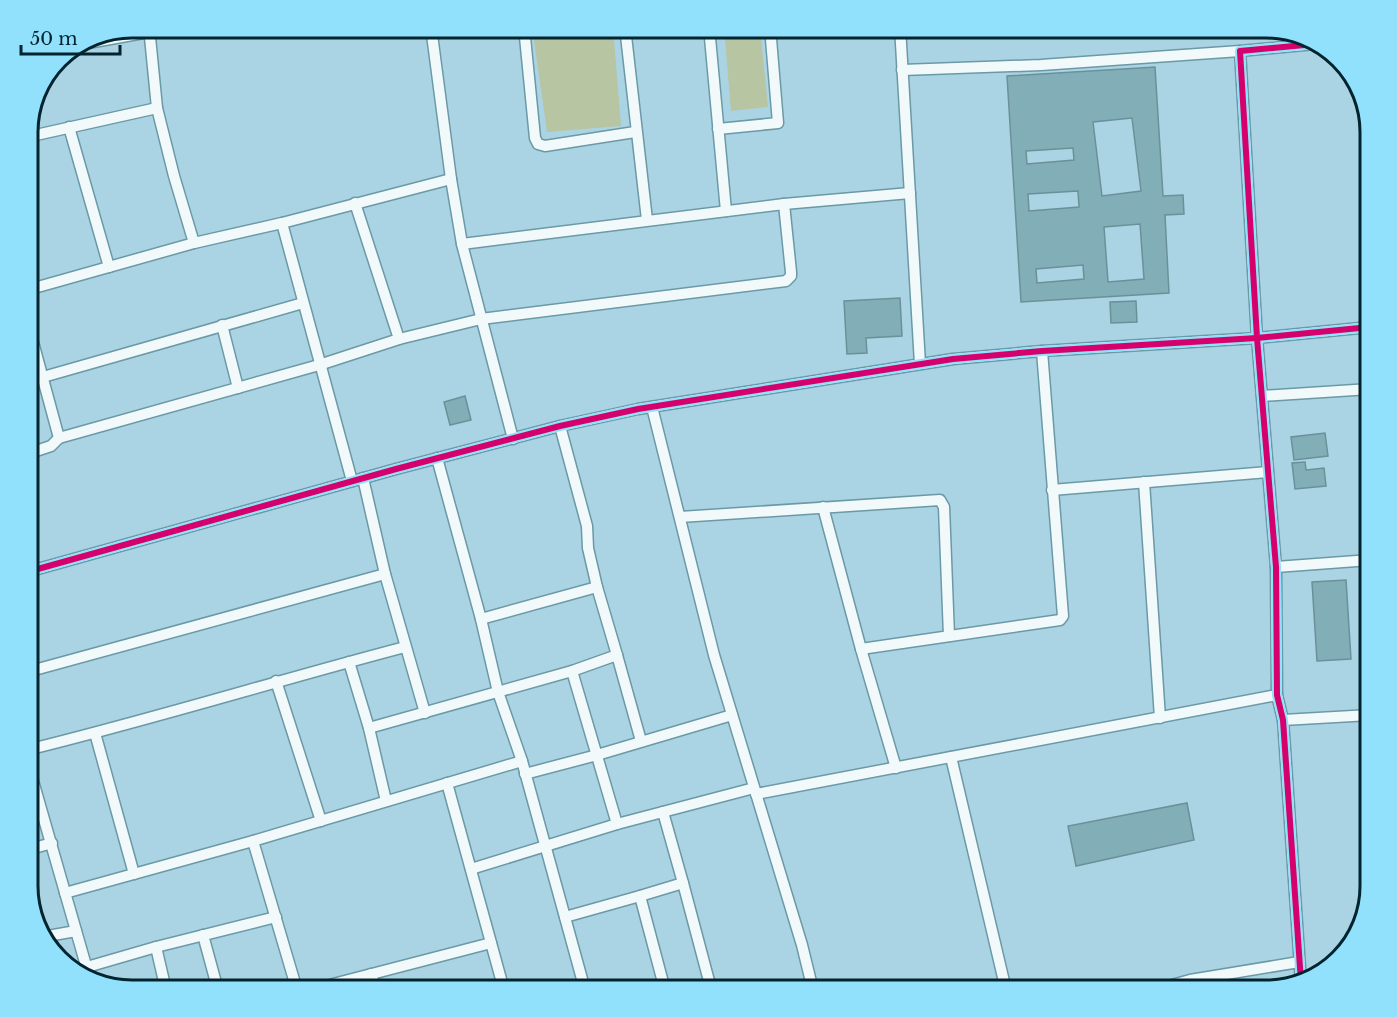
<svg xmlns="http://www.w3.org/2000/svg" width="1397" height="1017" font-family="'Libre Baskerville',serif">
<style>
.green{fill:#b7c5a3}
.building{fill:#82aeb7;stroke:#6a919a;stroke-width:1.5;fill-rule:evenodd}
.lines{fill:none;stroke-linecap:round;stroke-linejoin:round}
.street-casing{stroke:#6b99a6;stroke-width:13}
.street{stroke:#f2f9fb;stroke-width:10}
.cycleway-casing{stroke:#91e0fc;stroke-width:10}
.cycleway{stroke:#d6006c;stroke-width:6}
.rim{fill:none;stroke:#02242f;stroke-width:3}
</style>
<rect width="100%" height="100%" fill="#aad4e4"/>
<g class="green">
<polygon points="532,27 613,27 621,126 547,132"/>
<polygon points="724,27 760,27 768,107 731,111"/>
</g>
<g class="building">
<path d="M1155,67l8,129 20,-1 1,19 -19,1 4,78 -148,9 -14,-226zM1132,118l9,73 -39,5 -9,-74zM1073,148l1,12 -47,4 -1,-13zM1078,191l1,16 -50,4 -1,-17zM1140,224l4,55 -36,3 -4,-55zM1083,265l1,14 -47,4 -1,-14z"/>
<polygon points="900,298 902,336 866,338 867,353 847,354 844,301"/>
<polygon points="1136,301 1137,322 1111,323 1110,302"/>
<polygon points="465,396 471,420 450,425 444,402"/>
<polygon points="1325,433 1328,456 1294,460 1291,437"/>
<polygon points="1305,462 1306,470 1324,468 1326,486 1295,489 1292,463"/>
<polygon points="1346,580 1351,659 1317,661 1312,582"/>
<polygon points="1187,803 1194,840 1076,866 1068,826"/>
</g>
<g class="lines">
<g class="street-casing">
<g id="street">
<polyline points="149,27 157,108 174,176 194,243"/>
<polyline points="431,27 451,179 462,244 513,439"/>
<polyline points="524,27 535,138 538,144 545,146 635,132"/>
<polyline points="625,27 647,220"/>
<polyline points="709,27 726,211"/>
<polyline points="900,27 920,364"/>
<polyline points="88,43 149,32"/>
<polyline points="902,70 1041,65 1240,51"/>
<polyline points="69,127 109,267"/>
<polyline points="718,129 778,123 770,27"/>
<polyline points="27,137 157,108"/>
<polyline points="282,223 352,481"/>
<polyline points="462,244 784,204 910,193"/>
<polyline points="27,290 194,243 282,223 451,179"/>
<polyline points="27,320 59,438 319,365 399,339 355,203"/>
<polyline points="222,325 238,388"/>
<polyline points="399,339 481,319 786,281 791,276 791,272 784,204"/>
<polyline points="43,377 303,303"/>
<polyline points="1262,396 1370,389"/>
<polyline points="652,407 714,655 802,945 813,990"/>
<polyline points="560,426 587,526 588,548 597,587 617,655"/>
<polyline points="27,454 51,446 59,438"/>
<polyline points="437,458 481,619 498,692 522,761 585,990"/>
<polyline points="363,478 385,574 425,713"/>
<polyline points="1144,482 1160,718"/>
<polyline points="1052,490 1268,472"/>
<polyline points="823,507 861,649 896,768"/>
<polyline points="680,517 940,500 944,507 949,636"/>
<polyline points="1276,567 1370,560"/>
<polyline points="27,572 396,469 560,426 638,409 953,359 1042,351 1257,338 1240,51 1315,44"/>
<polyline points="481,619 597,587"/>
<polyline points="861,649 1060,620 1063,616 1042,351"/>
<polyline points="349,662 369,728 386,801"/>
<polyline points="572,671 617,824"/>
<polyline points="27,672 385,574"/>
<polyline points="276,681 321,821"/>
<polyline points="1283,720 1370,715"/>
<polyline points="369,728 572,671 617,655 641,741"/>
<polyline points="95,733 134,874"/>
<path d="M27,750c127,-31 252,-70 378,-103"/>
<polyline points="951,757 1006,990"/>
<polyline points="27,760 89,976"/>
<polyline points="525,774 597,755 732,715"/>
<polyline points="447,783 504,990"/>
<polyline points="756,794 1277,695"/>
<polyline points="253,841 297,990"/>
<polyline points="27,850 52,843"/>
<polyline points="471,869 617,824 754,788"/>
<polyline points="683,883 709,981 707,987 699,990"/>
<polyline points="65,893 253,841 522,761"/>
<polyline points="640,896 683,883 663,812"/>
<polyline points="565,917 640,896 665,990"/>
<polyline points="203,935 218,990"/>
<polyline points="42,937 76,931"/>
<polyline points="156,947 166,990"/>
<polyline points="87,967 156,947 276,917"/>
<polyline points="371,974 376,990"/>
<polyline points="1301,982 1283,720 1277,695 1276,567 1257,338 1370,327"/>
<polyline points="310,990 491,943"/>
<polyline points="1154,990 1190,980 1299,962"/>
</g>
</g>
<use href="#street" class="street"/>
<g class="cycleway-casing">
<g id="cycleway">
<polyline points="27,572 396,469 560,426 638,409 953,359 1042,351 1257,338 1240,51 1315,44"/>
<polyline points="1301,982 1283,720 1277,695 1276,567 1257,338 1370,327"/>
</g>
</g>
<use href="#cycleway" class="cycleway"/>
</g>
<path d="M0 0H1397V1017H0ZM132 38H1266A94 94 0 0 1 1360 132V886A94 94 0 0 1 1266 980H132A94 94 0 0 1 38 886V132A94 94 0 0 1 132 38Z" fill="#91e0fc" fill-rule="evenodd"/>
<path class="rim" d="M132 38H1266A94 94 0 0 1 1360 132V886A94 94 0 0 1 1266 980H132A94 94 0 0 1 38 886V132A94 94 0 0 1 132 38Z"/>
<path d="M21 45v9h99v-9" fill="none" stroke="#02242f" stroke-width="3"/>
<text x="30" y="45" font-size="18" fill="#02242f" stroke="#91e0fc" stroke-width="4.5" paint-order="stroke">50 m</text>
</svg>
